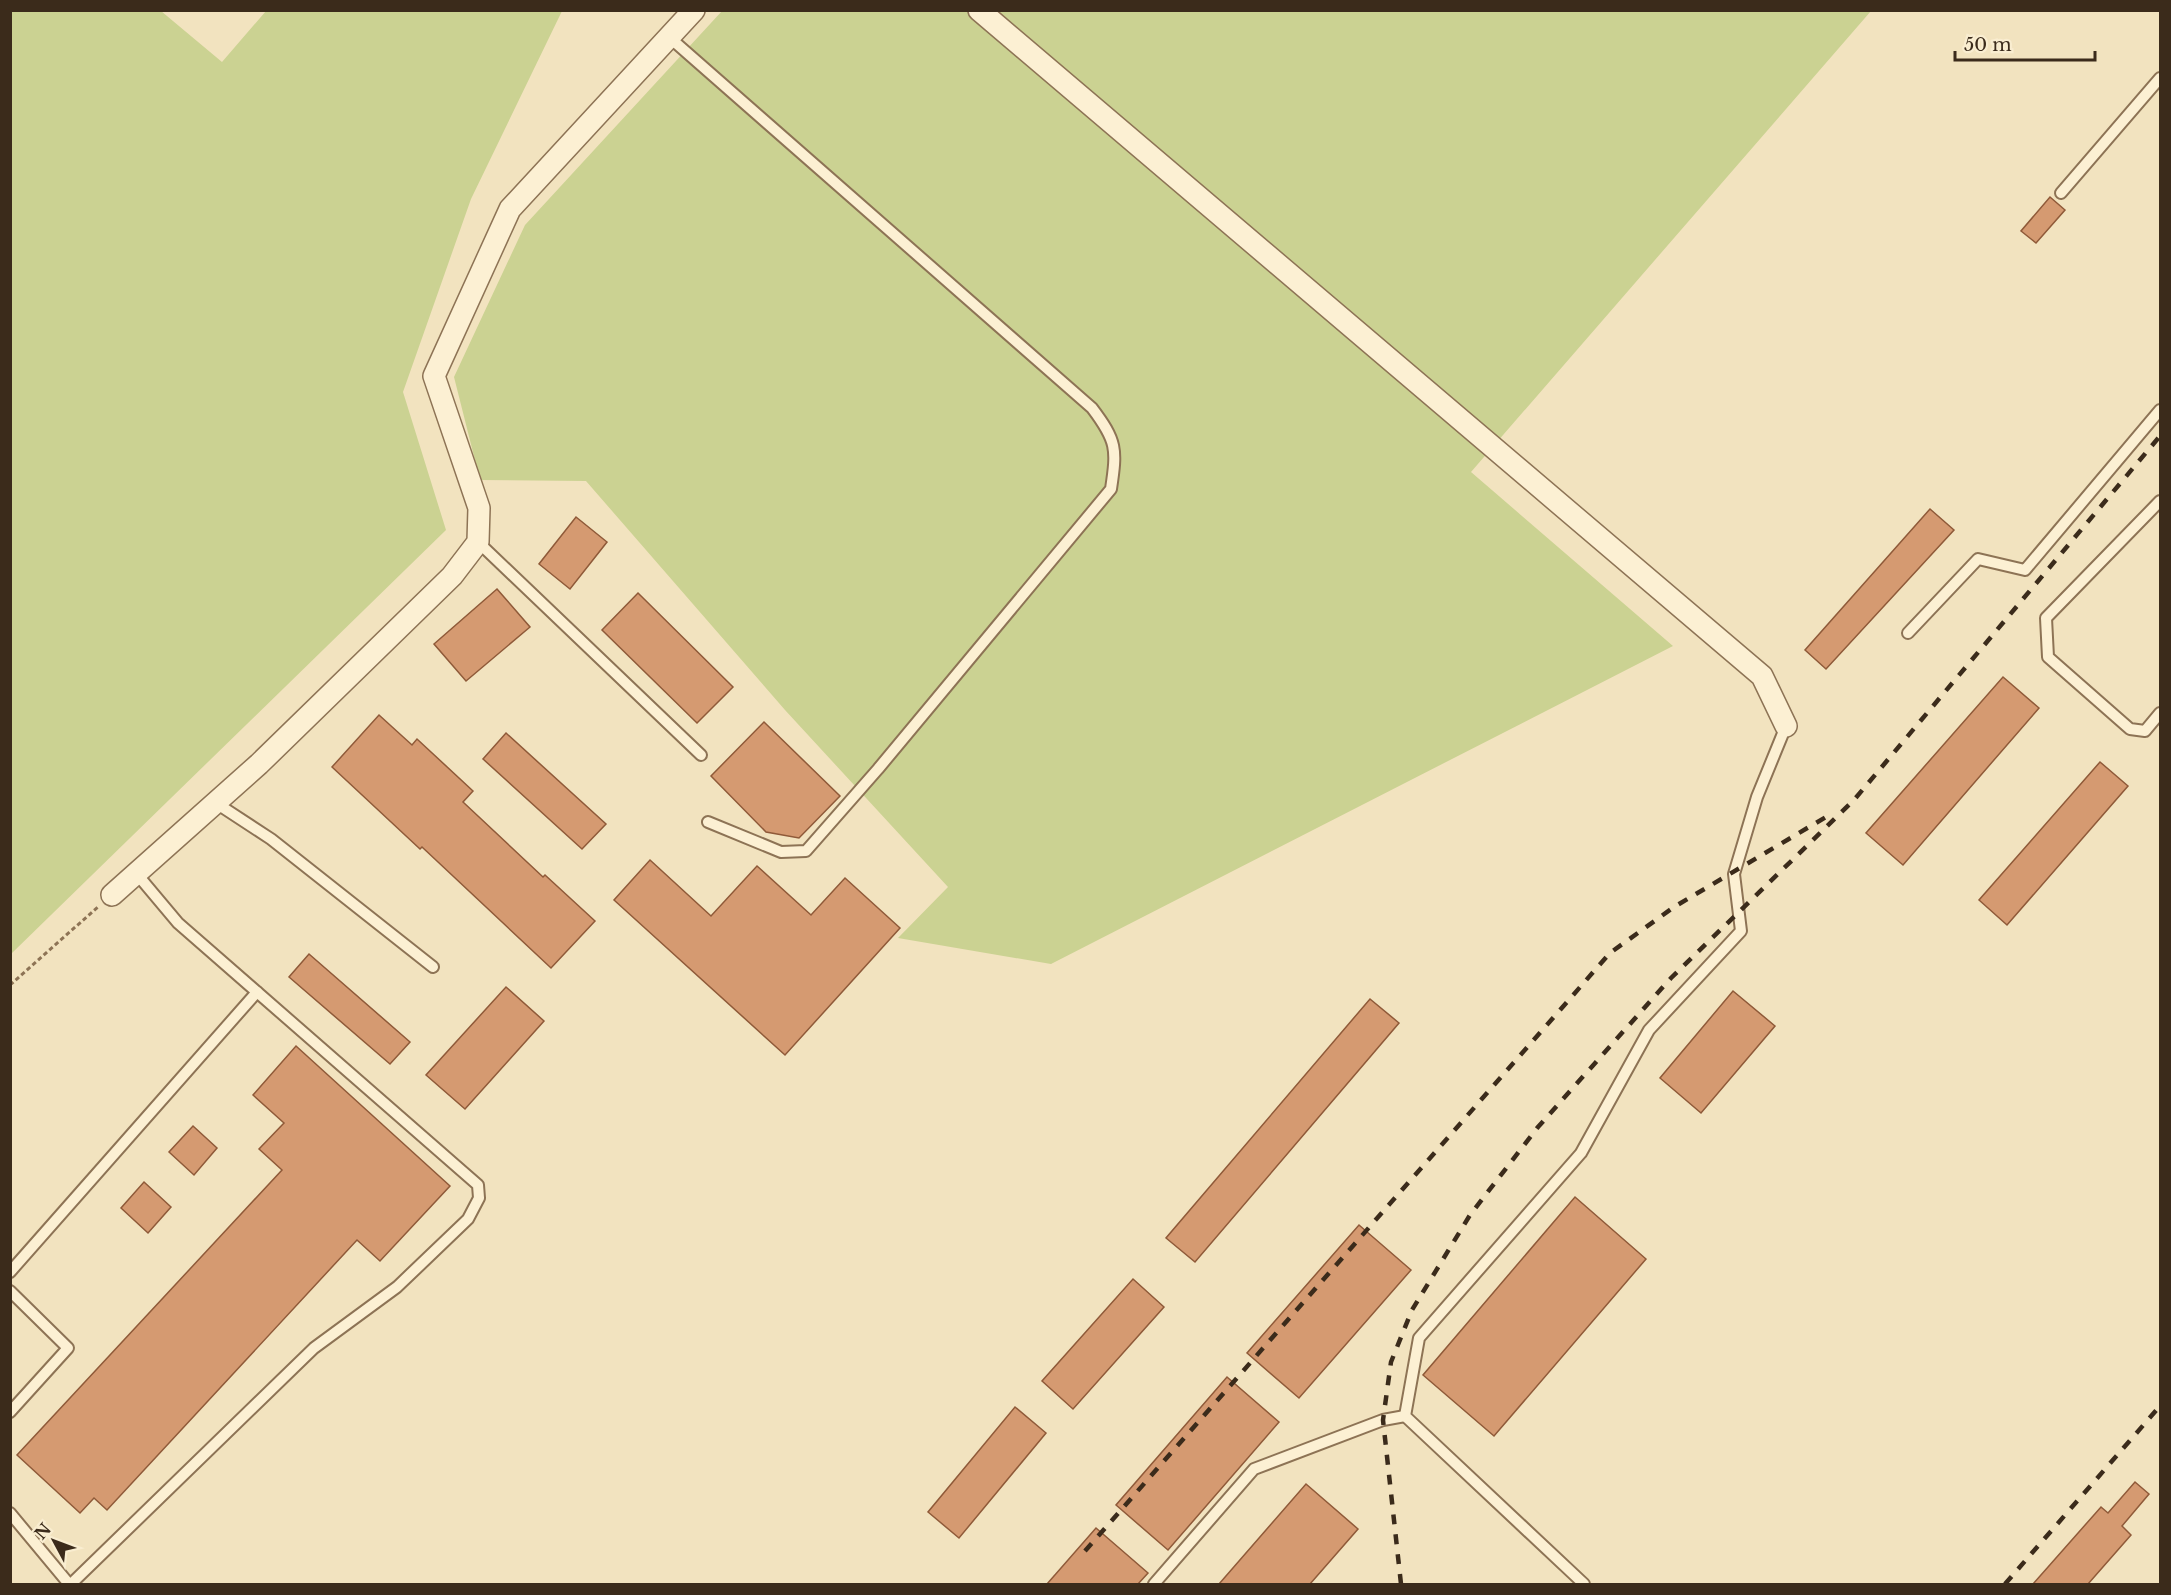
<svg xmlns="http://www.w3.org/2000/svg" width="2171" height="1595" font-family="'Libre Baskerville',serif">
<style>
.green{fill:#cbd292}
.building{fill:#d59a71;stroke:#8f5a39;stroke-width:1.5}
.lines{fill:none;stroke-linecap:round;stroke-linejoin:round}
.service-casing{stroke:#8d7355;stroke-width:14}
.minor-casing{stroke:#8d7355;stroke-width:24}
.path{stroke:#8d7355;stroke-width:3;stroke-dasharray:4.5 3;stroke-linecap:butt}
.service{stroke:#fcf0d3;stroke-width:10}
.minor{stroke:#fcf0d3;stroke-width:21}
.rail{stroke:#3b2b1b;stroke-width:4.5;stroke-dasharray:10 10;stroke-linecap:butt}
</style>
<rect width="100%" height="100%" fill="#f2e3bf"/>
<g class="green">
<polygon points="11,10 161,11 222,62 266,11 562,11 471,199 403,392 446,530 11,954"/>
<polygon points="722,11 1871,11 1471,472 1673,646 1051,964 898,938 948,887 785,710 586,481 480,480 454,377 525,225"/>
</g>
<g class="building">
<polygon points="2050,197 2065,210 2036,243 2021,231"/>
<polygon points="1930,509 1954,530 1826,669 1805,650"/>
<polygon points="576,517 607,542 570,589 539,564"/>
<polygon points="497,589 530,627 466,681 434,644"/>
<polygon points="638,593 733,687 697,723 602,630"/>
<polygon points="2003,677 2039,708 1903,865 1866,833"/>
<polygon points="379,715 412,745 417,739 473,791 463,802 543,877 545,875 595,921 551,968 422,847 420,849 332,767"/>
<polygon points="764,722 840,796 799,838 766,832 711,776"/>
<polygon points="506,733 606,824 582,849 483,759"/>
<polygon points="2100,762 2128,786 2007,925 1979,900"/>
<polygon points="650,860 711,916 757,866 811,915 845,878 900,928 785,1055 614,900"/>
<polygon points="309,954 410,1042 390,1064 289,977"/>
<polygon points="506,987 544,1021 465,1109 426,1075"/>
<polygon points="1733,991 1775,1026 1701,1113 1660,1078"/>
<polygon points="1370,999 1399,1023 1195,1262 1166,1238"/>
<polygon points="296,1046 450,1186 380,1261 357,1240 107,1510 94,1498 80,1513 17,1455 282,1170 259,1149 284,1123 253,1095"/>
<polygon points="193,1126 217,1148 194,1175 169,1152"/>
<polygon points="144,1182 171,1207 148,1233 121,1208"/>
<polygon points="1575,1197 1646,1259 1494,1436 1423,1375"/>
<polygon points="1359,1225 1411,1270 1299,1398 1247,1353"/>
<polygon points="1133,1279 1164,1307 1073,1409 1042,1381"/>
<polygon points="1227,1377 1279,1422 1168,1550 1116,1505"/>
<polygon points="1015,1407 1046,1433 959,1538 928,1512"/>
<polygon points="2135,1482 2149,1494 2122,1526 2131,1535 2088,1584 2033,1584 2101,1507 2108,1513"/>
<polygon points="1306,1484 1358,1529 1310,1584 1219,1584"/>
<polygon points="1096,1528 1148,1573 1138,1584 1047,1584"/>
</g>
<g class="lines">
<g class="service-casing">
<g id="service">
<path d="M669,37l423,371c25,33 25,41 19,81l-233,280 -72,82 -25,1 -73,-30"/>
<polyline points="2061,193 2160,78"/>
<polyline points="2160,501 2046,618 2048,657 2130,729 2145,731 2160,713"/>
<polyline points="478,542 701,755"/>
<polyline points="1908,633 1978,559 2025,570 2160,410"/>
<polyline points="216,803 271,839 433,967"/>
<polyline points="10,1272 257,992"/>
<polyline points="10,1291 68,1348 10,1412"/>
<polyline points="10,1513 69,1584"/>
<polyline points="71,1584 314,1348 397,1287 468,1219 479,1198 478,1185 178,923 136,873"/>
<polyline points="1154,1584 1254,1469 1383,1420 1405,1416"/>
<polyline points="1584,1584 1405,1416 1419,1338 1581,1153 1649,1030 1741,931 1734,874 1757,797 1786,726"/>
</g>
</g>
<g class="minor-casing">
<g id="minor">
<polyline points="979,10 1762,676 1786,726"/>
<polyline points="112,895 259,764 452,576 478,542 479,508 434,376 510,209 694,10"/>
</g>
</g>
<polyline class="path" points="10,985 99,906"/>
<use href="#service" class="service"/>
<use href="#minor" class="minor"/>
<g class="rail">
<polyline points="1085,1551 1610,953 1674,907 1831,814"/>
<polyline points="1401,1584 1383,1420 1391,1362 1412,1310 1470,1215 1538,1127 1671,978 1854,800 2160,436"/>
<polyline points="2005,1584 2160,1406"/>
</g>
</g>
<rect width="2171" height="1595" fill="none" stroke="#3b2b1b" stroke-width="24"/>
<g transform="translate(54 1541) rotate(311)" stroke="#f9edd0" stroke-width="4.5" paint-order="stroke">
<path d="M0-4.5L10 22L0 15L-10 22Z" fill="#3b2b1b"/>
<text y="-9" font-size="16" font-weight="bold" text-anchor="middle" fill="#3b2b1b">N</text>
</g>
<path d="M1955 51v9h140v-9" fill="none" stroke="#3b2b1b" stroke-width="3"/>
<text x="1964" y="51" font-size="18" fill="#3b2b1b" stroke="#f9edd0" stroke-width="4.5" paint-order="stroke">50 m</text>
</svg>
